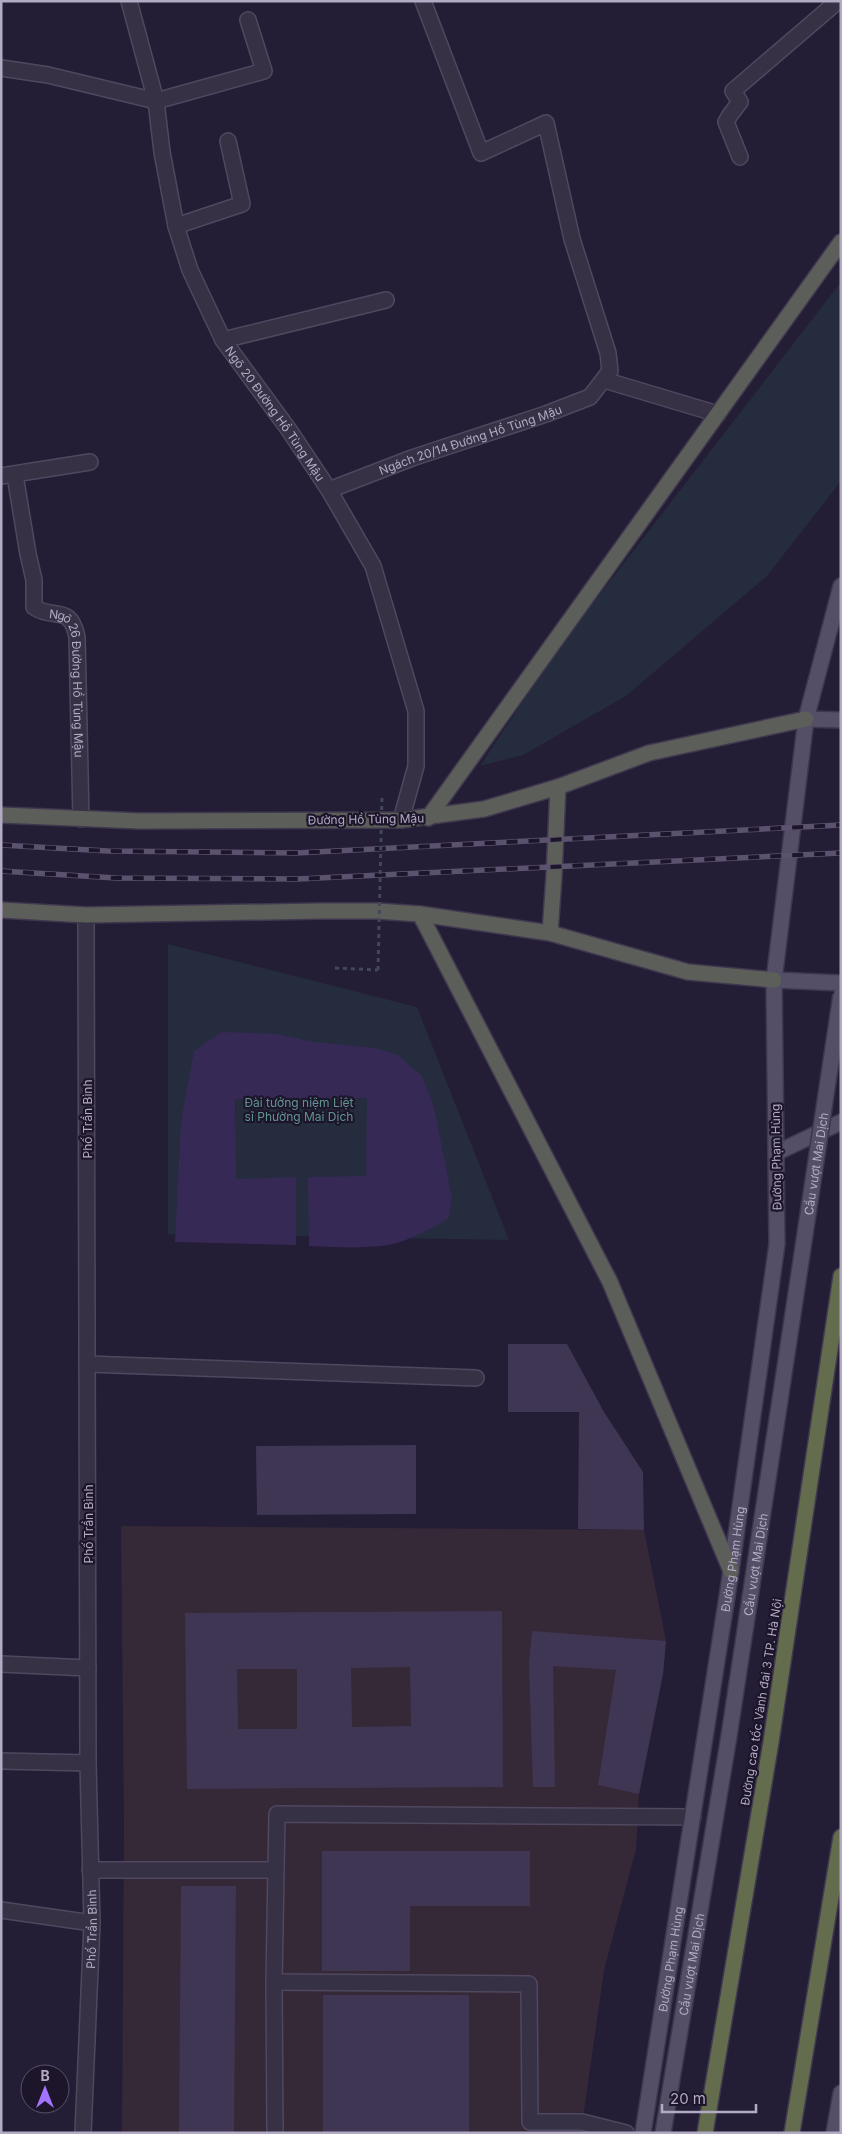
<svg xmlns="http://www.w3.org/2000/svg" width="842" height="2134" font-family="Inter,sans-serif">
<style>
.medical{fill:#352937}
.green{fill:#242c3e}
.water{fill:#362956}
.building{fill:#3f3654;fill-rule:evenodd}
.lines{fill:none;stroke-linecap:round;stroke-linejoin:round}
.service-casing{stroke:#4f485f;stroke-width:18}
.minor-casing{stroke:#4f485f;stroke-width:18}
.primary-casing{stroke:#3d374d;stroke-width:18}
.trunk-casing{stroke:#40384e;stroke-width:18}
.motorway-casing{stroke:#40384e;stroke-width:18}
.path{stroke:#43475c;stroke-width:3;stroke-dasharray:4 4;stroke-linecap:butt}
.service{stroke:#373146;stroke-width:15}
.minor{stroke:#373146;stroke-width:15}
.primary{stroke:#554e67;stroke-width:15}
.trunk{stroke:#5c5e5a;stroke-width:15}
.motorway{stroke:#636d4d;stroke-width:15}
.rail-casing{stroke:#5b526e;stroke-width:5.5}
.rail{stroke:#1d162a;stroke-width:4;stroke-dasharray:11;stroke-linecap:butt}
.primary-bridge-casing{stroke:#3d374d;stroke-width:18;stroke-linecap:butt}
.path-bridge{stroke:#43475c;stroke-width:3;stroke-dasharray:4 4;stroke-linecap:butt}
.primary-bridge{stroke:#554e67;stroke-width:15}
.labels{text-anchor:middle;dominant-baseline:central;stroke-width:4.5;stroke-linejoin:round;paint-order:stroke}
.street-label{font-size:12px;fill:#b3aac4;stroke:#1d162a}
.park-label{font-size:12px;fill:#619592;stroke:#1d162a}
</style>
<rect width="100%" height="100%" fill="#241d36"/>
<polygon class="medical" points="121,1526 644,1530 666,1641 663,1674 639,1794 636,1849 604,1970 581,2133 122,2133 124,1825"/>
<g class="green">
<polygon points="841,282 841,481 767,576 626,696 523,755 480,766 556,651"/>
<polygon points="168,944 417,1007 509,1240 168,1234"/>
</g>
<path class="water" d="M222,1032l56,2 30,7 67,7 23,7 24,21 12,31 18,91 -3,20c-18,11 -40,23 -61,27 -26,4 -53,2 -79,1l-1,-69 58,-1 1,-78 -132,1 1,80 60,-2v68l-121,-3 6,-121 13,-70z"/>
<g class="building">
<polygon points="508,1344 567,1344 604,1412 643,1472 644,1530 578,1529 579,1412 508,1412"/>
<polygon points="416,1445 416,1514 257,1515 256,1446"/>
<path d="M502,1611l1,176 -316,2 -2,-176zM410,1667l1,59 -59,1 -1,-59zM237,1669h60v60h-59z"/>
<polygon points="532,1631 666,1641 663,1674 639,1794 598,1785 616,1670 553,1666 555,1787 533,1787 529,1664"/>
<polygon points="322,1851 530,1851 530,1906 410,1906 410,1971 322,1971"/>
<polygon points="181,1886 236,1886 234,2133 179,2133"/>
<rect x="323" y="1995" width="146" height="138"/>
</g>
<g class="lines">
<g class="service-casing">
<g id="service">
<path id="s1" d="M129,1l27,100 6,51 14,74 14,44 33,70 66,90 40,60 44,76 43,145v55l-15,54"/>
<polyline points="1,68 48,75 156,101 264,71 248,20"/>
<polyline points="740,157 726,122 730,115 740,102 733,91 838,1"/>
<polyline points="176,226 242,204 228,141"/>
<polyline points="223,340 386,300"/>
<polyline points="604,380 718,414"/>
<path id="s2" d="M15,475l13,79 6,26v27c20,14 36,-4 43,30l4,182"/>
<polyline points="1,476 90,462"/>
<path id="s3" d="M329,490l83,-32 134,-44 44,-17 20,-26 -2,-18 -36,-114 -26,-116 -65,30 -58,-152"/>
<polyline points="87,1364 476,1378"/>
<polyline points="1,1664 88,1668"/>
<polyline points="1,1761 88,1763"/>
<polyline points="90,1870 276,1870"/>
<polyline points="1,1910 92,1923"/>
<polyline points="274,1982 529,1984 530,2122 582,2122 626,2133"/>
<polyline points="275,2133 274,1982 277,1814 693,1817"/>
</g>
</g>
<g class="minor-casing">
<g id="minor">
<path id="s4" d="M83,2133l9,-210 -4,-160 -2,-848"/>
</g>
</g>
<g class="primary-casing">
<g id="primary">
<polyline points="806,719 841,720"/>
<polyline points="774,980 841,983"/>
<polyline points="776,1153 841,1122"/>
<path id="s5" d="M643,2133l88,-562 46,-327 -3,-264 32,-261 35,-133"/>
<path id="s6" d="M663,2133l66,-397 51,-336"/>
<polyline points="834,2133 841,2093"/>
</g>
</g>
<g class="trunk-casing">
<g id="trunk">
<polyline points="1,815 140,821 401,820 484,809 558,787 649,753 806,719"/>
<polyline points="428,818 841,242"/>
<polyline points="1,910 86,915 321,911 377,911 420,914 550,933 688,972 774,980"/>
<polyline points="420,914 610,1282 731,1571"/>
<polyline points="550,933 554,876 558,787"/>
</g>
</g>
<g class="motorway-casing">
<g id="motorway">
<polyline points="705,2133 771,1742 841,1276"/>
<polyline points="792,2133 841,1837"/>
</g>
</g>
<polyline class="path" points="335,968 378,970"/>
<use href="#service" class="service"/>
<use href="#minor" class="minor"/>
<use href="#primary" class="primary"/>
<use href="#trunk" class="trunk"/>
<use href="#motorway" class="motorway"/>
<g class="rail-casing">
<g id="rail">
<polyline points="1,845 108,851 296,853 841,825"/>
<polyline points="1,871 116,878 298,879 841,853"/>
</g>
</g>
<use href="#rail" class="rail"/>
<g class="primary-bridge-casing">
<g id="primary-bridge">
<path id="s7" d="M780,1400l61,-405"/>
</g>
</g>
<polyline class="path-bridge" points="378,970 382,796"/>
<use href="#primary-bridge" class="primary-bridge"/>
</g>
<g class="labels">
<g class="street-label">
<text stroke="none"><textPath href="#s1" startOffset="444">Ngõ 20 Đường Hồ Tùng Mậu</textPath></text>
<text stroke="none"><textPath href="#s3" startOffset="150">Ngách 20/14 Đường Hồ Tùng Mậu</textPath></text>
<text stroke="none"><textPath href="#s2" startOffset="231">Ngõ 26 Đường Hồ Tùng Mậu</textPath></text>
<text transform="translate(366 819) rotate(-1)">Đường Hồ Tùng Mậu</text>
<text transform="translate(87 1119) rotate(-90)">Phố Trần Bình</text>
<text transform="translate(776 1157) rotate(-91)">Đường Phạm Hùng</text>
<text stroke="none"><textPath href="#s7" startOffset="239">Cầu vượt Mai Dịch</textPath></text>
<text transform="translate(88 1524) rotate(-90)">Phố Trần Bình</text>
<text stroke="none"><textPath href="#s5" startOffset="581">Đường Phạm Hùng</textPath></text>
<text stroke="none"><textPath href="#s6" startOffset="576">Cầu vượt Mai Dịch</textPath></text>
<text transform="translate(761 1702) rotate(-81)">Đường cao tốc Vành đai 3 TP. Hà Nội</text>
<text stroke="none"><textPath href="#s4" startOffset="204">Phố Trần Bình</textPath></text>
<text stroke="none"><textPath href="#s5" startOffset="176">Đường Phạm Hùng</textPath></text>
<text stroke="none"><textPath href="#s6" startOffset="171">Cầu vượt Mai Dịch</textPath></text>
</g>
<g class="park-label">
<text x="299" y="1102">Đài tưởng niệm Liệt<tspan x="299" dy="14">sĩ Phường Mai Dịch</tspan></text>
</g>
</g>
<rect width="842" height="2134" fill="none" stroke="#b3aac4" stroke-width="5"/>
<g transform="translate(45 2089)"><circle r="24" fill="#1d162a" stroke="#595168"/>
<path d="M0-4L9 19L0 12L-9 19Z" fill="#a274ff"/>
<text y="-8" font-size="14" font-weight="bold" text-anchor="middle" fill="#b3aac4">B</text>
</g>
<path d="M662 2104v8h94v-8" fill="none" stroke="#b3aac4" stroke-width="2.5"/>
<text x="670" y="2104" font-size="15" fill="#b3aac4" stroke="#1d162a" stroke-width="4" paint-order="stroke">20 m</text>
</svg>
